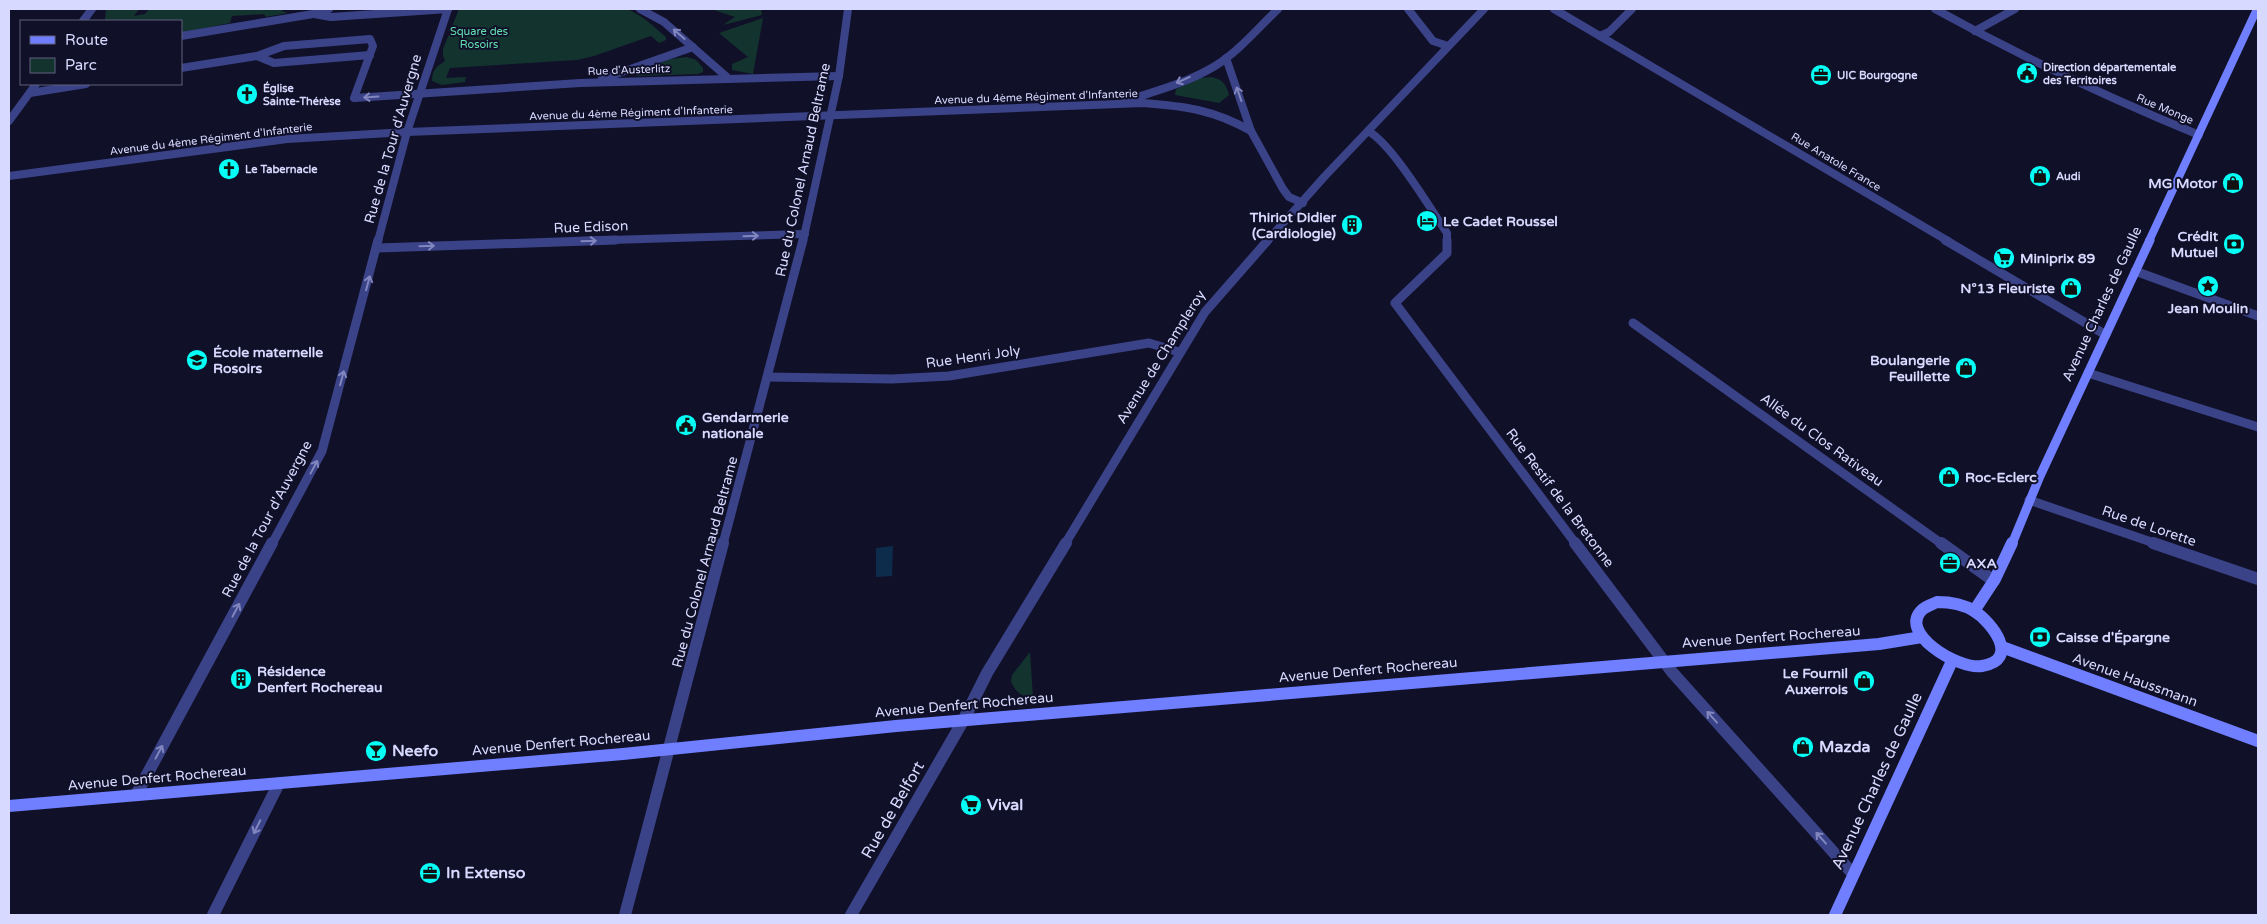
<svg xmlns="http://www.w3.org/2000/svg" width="2267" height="924" font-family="'Varela Round',sans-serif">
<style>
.green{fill:#13332e}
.water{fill:#0d2c4c}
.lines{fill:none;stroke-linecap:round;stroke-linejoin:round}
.street-far2{stroke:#3b4388;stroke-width:8}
.street-far1{stroke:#3b4388;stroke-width:9}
.street{stroke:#3b4388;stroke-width:12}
.secondary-far2{stroke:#6f7fff;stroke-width:8}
.secondary-far1{stroke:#6f7fff;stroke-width:9}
.secondary{stroke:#6f7fff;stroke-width:12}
.oneway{stroke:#8286be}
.labels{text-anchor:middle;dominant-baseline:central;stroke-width:4;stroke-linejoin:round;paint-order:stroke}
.far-park-label{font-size:11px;fill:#63e1b0;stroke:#111029}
.far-poi-label{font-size:11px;font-weight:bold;fill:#d8d9ff;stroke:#111029;text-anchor:start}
.far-street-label{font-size:11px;fill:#d8d9ff;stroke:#111029}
.street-label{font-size:14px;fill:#d8d9ff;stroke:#111029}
.poi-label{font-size:14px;font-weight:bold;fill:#d8d9ff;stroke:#111029;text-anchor:start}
.near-poi-label{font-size:16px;font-weight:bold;fill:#d8d9ff;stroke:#111029;text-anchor:start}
.near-street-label{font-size:16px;fill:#d8d9ff;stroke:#111029}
</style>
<rect width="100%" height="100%" fill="#111029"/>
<g class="green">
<polygon points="106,9 139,9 134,16 145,14 149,9 282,9 282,11 288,13 266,17 264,14 232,16 230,23 181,33 181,21 105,21"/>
<path d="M459,9h168c15,6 27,18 39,28v3l-7,3 -8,-7 -57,20 -17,4 -127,8 -4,10 20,-1 -1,5 -23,3 -10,-4c0,-11 4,-14 13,-20l-2,-5v-7z"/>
<polygon points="711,9 761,9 762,15 723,25 735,17"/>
<polygon points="763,18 753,74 732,70 732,64 748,57 719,33"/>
<polygon points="687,57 696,60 703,68 703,72 698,74 637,76 635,73 671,59"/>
<path d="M1212,77c11,3 14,7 17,18l-10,8 -44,-8 1,-6 24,-11z"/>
<path d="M1030,652l3,46c-11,-1 -18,-6 -22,-17l1,-6z"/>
</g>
<polygon class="water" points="893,546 892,576 876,577 876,548"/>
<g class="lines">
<g class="street-far2">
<polyline points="640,9 664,22 728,78"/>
<polyline points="1408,9 1433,41 1448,46"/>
<polyline points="1554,9 1948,241"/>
<path d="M1935,9c85,47 174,89 264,126"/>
<polyline points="314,14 331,17 448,9"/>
<polyline points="83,21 92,9"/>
<polyline points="1975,31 2015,9"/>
<polyline points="181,36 313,14 329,9"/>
<polyline points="1600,36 1609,32 1632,9"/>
<polyline points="257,56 284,46 370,39 373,46 354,98 580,83 839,76"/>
<polyline points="1226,58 1251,131 1283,189 1289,197 1303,203"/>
<polyline points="181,68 257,56 274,63 370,55"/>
<polyline points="602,79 693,47"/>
<polyline points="30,93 86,84"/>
<path d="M1125,101c31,-10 62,-18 90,-35 24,-15 43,-38 63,-57"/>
<polyline points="9,121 36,84"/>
<path d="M1368,131c24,13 62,77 79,102v8"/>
<path d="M9,176l278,-37 120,-7 736,-29c42,3 71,7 108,28"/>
<polyline points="378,241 407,132 448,9"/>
<polyline points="578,241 805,234"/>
<polyline points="803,241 839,76 848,9"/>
<polyline points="1267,241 1325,176 1484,9"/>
</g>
<g class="street-far1">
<polyline points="1447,240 1447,253 1395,303 1576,544"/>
<polyline points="1945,240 2106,335"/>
<polyline points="378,248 616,240"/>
<polyline points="2135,271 2258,316"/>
<polyline points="1633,323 1942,544"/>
<polyline points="2088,373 2258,427"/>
<polyline points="768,377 892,379 949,376 1149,343 1179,352"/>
<polyline points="2029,500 2157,544"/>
<polyline points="272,544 322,451 378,240"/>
<polyline points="723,544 803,240"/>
<polyline points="1065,544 1205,312 1268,240"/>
</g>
<g class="street">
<polyline points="1575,543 1672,672 1853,874"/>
<polyline points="1941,543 1994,581"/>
<polyline points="2153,543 2258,579"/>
<polyline points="136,795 272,543"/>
<polyline points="213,915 279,783"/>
<polyline points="625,915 723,543"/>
<polyline points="851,915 963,721 987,673 1066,543"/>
</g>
<polyline class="secondary-far2" points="2149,241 2257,9"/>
<polyline class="secondary-far1" points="2012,544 2040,476 2150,240"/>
<g class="secondary">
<path d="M1937,602c13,0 26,2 37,9 18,11 47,49 8,55 -24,4 -86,-34 -59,-57 4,-3 10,-5 14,-7z"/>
<polyline points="1974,611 1995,579 2012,543"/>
<polyline points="2002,647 2258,741"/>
<polyline points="9,806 623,754 896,726 1879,644 1922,637"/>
<polyline points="1835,915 1952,661"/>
</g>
</g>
<defs><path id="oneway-shaft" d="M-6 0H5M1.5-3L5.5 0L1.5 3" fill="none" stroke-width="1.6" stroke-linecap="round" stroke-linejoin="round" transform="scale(1.25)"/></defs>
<g class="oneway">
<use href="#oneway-shaft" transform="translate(679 34) rotate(-139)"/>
<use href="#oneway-shaft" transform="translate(1183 80) rotate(156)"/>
<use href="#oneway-shaft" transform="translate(1239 94) rotate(-109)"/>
<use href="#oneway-shaft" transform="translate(371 97) rotate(176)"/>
<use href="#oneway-shaft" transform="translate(751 236) rotate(-2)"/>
<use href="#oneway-shaft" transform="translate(589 241) rotate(-2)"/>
<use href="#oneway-shaft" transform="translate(427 246) rotate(-2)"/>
<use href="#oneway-shaft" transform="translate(368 283) rotate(-75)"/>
<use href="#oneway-shaft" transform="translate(342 378) rotate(-75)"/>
<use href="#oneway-shaft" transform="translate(314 467) rotate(-62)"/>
<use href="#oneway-shaft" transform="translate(236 610) rotate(-62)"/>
<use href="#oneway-shaft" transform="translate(1712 717) rotate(-132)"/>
<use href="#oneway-shaft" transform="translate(159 752) rotate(-62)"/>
<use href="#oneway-shaft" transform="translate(257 827) rotate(116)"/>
<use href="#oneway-shaft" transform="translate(1821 838) rotate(-132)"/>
</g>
<defs>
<g id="civic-disc" transform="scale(1.125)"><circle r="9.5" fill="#05fff6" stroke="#111029"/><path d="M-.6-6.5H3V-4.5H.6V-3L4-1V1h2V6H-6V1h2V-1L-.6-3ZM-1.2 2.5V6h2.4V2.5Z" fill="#111"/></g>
<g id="office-disc" transform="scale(1.125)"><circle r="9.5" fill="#05fff6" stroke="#111029"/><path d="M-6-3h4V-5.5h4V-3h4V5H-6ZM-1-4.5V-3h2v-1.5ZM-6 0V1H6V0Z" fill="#111"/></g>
<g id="church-disc" transform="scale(1.125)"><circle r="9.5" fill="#05fff6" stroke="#111029"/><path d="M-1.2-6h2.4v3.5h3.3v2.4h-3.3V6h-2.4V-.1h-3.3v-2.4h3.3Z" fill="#111"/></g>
<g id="shop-disc" transform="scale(1.125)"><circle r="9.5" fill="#05fff6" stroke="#111029"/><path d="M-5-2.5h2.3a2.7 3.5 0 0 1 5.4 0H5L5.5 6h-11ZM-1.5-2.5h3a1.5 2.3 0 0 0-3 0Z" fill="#111"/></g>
<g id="hotel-disc" transform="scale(1.125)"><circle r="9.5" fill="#05fff6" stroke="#111029"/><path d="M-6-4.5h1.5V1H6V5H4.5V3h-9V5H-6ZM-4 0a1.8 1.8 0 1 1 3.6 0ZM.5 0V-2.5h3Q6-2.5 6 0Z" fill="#111"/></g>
<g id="building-disc" transform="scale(1.125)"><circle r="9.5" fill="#05fff6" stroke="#111029"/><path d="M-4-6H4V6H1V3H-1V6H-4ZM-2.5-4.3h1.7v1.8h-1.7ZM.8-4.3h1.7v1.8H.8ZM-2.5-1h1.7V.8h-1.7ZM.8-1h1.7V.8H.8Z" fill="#111"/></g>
<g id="bank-disc" transform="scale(1.125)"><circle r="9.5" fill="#05fff6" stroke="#111029"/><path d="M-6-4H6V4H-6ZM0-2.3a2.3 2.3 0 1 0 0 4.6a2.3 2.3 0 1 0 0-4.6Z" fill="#111"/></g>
<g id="supermarket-disc" transform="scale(1.125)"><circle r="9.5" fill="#05fff6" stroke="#111029"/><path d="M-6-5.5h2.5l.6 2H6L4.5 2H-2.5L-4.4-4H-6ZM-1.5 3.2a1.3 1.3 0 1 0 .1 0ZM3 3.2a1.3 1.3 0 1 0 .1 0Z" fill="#111"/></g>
<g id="sight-disc" transform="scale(1.125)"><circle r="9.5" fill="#05fff6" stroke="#111029"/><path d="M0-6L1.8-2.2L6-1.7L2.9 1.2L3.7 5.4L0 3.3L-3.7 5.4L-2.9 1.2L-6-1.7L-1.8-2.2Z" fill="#111"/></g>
<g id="school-disc" transform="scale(1.125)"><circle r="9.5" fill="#05fff6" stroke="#111029"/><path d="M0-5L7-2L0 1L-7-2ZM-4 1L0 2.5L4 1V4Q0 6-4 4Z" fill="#111"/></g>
<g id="bar-disc" transform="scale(1.125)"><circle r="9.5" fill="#05fff6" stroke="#111029"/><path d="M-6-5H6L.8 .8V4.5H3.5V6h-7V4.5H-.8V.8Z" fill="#111"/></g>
</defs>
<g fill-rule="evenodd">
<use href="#civic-disc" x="2027" y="73"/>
<use href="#office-disc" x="1821" y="75"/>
<use href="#church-disc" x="247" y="94"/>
<use href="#church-disc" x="229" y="169"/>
<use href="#shop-disc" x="2040" y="176"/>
<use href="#shop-disc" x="2233" y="183"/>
<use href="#hotel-disc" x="1427" y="221"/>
<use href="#building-disc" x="1352" y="225"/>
<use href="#bank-disc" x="2234" y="244"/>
<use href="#supermarket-disc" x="2004" y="258"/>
<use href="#sight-disc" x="2208" y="286"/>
<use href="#shop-disc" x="2071" y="288"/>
<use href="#school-disc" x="197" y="360"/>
<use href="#shop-disc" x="1966" y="368"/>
<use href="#civic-disc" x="686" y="425"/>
<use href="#shop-disc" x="1949" y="477"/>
<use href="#office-disc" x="1950" y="563"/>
<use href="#bank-disc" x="2040" y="637"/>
<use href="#building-disc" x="241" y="679"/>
<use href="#shop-disc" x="1864" y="681"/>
<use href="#shop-disc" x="1803" y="747"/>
<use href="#bar-disc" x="376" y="751"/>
<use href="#supermarket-disc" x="971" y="805"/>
<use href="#office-disc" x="430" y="873"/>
</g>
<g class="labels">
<g class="far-park-label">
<text x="479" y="31">Square des<tspan x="479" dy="13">Rosoirs</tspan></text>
</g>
<g class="far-poi-label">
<text x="2043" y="67">Direction départementale<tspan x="2043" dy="13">des Territoires</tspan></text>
<text x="1837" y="75">UIC Bourgogne</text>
<text x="263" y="88">Église<tspan x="263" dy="13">Sainte-Thérèse</tspan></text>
<text x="245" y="169">Le Tabernacle</text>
<text x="2056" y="176">Audi</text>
</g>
<g class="far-street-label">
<text transform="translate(629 70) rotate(-2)">Rue d'Austerlitz</text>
<text transform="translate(1036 97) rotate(-2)">Avenue du 4ème Régiment d'Infanterie</text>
<text transform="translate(2165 109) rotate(23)">Rue Monge</text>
<text transform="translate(631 113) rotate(-2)">Avenue du 4ème Régiment d'Infanterie</text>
<text transform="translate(211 139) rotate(-7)">Avenue du 4ème Régiment d'Infanterie</text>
<text transform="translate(1836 162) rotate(31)">Rue Anatole France</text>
</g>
<g class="street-label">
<text transform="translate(393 139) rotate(-74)">Rue de la Tour d'Auvergne</text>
<text transform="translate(803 170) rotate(-78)">Rue du Colonel Arnaud Beltrame</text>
<text transform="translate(591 227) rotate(-2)">Rue Edison</text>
<text transform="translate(2102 304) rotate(-65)">Avenue Charles de Gaulle</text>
<text transform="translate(973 357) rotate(-8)">Rue Henri Joly</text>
<text transform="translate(1161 357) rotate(-58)">Avenue de Champleroy</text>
<text transform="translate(1822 440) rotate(36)">Allée du Clos Rativeau</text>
<text transform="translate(1560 498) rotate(53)">Rue Restif de la Bretonne</text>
<text transform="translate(267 519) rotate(-62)">Rue de la Tour d'Auvergne</text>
<text transform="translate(2149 526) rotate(19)">Rue de Lorette</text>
<text transform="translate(705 562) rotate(-75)">Rue du Colonel Arnaud Beltrame</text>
<text transform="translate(1771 637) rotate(-4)">Avenue Denfert Rochereau</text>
<text transform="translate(1368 670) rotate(-5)">Avenue Denfert Rochereau</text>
<text transform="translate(2135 680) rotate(20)">Avenue Haussmann</text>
<text transform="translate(964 705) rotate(-5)">Avenue Denfert Rochereau</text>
<text transform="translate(561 743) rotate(-5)">Avenue Denfert Rochereau</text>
<text transform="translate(157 778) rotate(-5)">Avenue Denfert Rochereau</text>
</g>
<g class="poi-label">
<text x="2217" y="183" text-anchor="end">MG Motor</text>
<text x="1336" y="217" text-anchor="end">Thiriot Didier<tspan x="1336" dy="16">(Cardiologie)</tspan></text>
<text x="1443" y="221">Le Cadet Roussel</text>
<text x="2218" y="236" text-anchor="end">Crédit<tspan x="2218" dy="16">Mutuel</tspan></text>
<text x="2020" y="258">Miniprix 89</text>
<text x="2055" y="288" text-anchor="end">N°13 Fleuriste</text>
<text x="2208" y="308" text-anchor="middle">Jean Moulin</text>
<text x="213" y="352">École maternelle<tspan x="213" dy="16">Rosoirs</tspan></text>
<text x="1950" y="360" text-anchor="end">Boulangerie<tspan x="1950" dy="16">Feuillette</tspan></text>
<text x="702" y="417">Gendarmerie<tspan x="702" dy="16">nationale</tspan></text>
<text x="1965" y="477">Roc-Eclerc</text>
<text x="1966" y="563">AXA</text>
<text x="2056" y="637">Caisse d'Épargne</text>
<text x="257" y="671">Résidence<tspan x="257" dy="16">Denfert Rochereau</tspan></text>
<text x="1848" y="673" text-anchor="end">Le Fournil<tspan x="1848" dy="16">Auxerrois</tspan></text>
</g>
<g class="near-poi-label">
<text x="1819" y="747">Mazda</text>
<text x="392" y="751">Neefo</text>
<text x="987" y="805">Vival</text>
<text x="446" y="873">In Extenso</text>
</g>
<g class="near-street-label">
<text transform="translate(1877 781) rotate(-65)">Avenue Charles de Gaulle</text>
<text transform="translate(893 810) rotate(-60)">Rue de Belfort</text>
</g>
</g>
<rect width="2267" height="924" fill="none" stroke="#d8d9ff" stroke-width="20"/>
<rect x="20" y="20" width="162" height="65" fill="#111029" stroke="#61607f"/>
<rect x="30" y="36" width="25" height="8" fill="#6f7fff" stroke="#61607f"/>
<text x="65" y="45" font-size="15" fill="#d8d9ff">Route</text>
<rect x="30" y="58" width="25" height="15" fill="#13332e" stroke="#61607f"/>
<text x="65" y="70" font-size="15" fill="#d8d9ff">Parc</text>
</svg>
